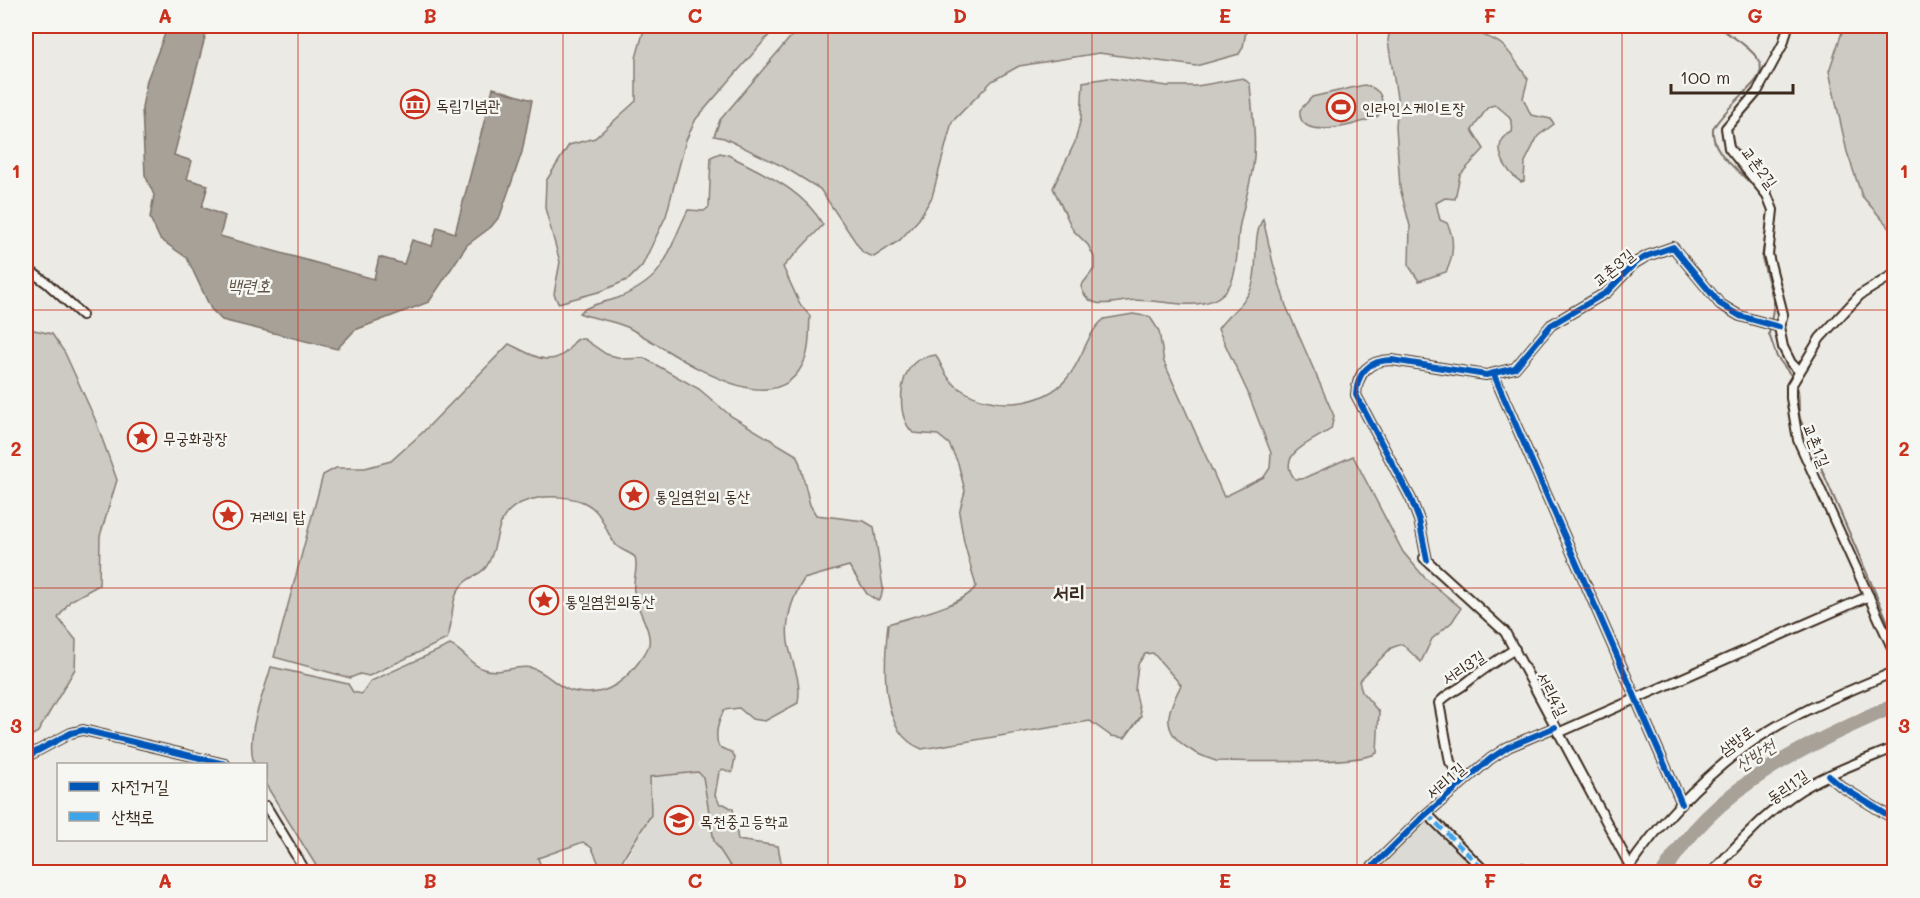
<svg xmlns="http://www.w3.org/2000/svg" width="1920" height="898" font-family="Mali,'Poor Story',sans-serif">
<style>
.built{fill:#dcdad4}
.green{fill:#cdcac4;stroke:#847a71;stroke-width:1.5}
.water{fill:#a8a198;stroke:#7c7167;stroke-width:1.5}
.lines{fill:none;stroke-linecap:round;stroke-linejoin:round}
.stream{stroke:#7c7167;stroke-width:2}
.river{stroke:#a8a198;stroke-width:15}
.minor-casing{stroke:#3b2a1e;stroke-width:12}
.minor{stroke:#f6f6f2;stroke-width:8}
.quiet{stroke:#3fa3ea;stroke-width:4.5;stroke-dasharray:9 4.5;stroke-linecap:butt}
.cycleway-casing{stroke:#f6f6f2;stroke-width:10}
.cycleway{stroke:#0057b8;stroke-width:6}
.grid{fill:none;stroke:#c8321e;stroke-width:1.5;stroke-opacity:0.55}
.labels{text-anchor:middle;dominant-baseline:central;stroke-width:5;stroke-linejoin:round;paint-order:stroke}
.poi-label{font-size:16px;fill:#3b2a1e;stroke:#f6f6f2;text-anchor:start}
.street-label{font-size:16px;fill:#3b2a1e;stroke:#f6f6f2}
.water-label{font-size:18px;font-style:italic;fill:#615449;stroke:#f6f6f2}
.quarter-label{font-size:20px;font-weight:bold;fill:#3b2a1e;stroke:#f6f6f2}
.neatline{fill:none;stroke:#c8321e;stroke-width:2}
.grid-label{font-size:20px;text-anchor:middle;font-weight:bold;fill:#c8321e}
</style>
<rect width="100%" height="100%" fill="#ebeae5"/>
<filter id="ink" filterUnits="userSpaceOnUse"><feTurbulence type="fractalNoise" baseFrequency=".0167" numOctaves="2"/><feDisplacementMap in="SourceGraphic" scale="12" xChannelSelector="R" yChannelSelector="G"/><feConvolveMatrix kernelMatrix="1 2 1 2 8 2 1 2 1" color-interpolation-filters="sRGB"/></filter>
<g filter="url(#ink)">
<g class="built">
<polygon points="698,772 703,777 714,841 734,872 613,872 621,868 651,815 650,777"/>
<polygon points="1427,820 1431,826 1481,872 1376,872"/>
</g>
<g class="green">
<polygon points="645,26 777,26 696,119 686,140 666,216 642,266 629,279 602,291 558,303 554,294 560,262 545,208 546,181 569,145 595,138 636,101 636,58"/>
<polygon points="800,26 1247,26 1243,47 1239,54 1196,66 1099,53 1019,66 992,81 952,122 932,197 919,219 900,240 874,257 863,253 820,189 784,167 724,138 714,136 720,120"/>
<path d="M1390,26h78c9,9 22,10 33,18 11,9 19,24 27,35l-5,19 8,17 20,4 3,5 -16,12 -13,26 -1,19 -3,1c-16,-10 -33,-39 -9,-50 3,-13 -7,-20 -17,-27l-7,2 -16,23 12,19 -24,26 -5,24 -10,-1 -9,5 4,17 7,3c8,15 7,34 -1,49l-27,9 -10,-15 1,-40 -10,-38 -4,-62 2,-22 -10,-63z"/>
<polygon points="1844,26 1894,26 1894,233 1862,196 1847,152 1829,71"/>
<path d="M1108,78l60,8h29l46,-8 7,6c2,27 7,55 3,82 -3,19 -9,38 -13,58 -6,27 5,71 -37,79 -23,5 -52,-6 -78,-2 -19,3 -38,8 -44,-15l13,-17v-12l-6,-12 -15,-15 -20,-42 22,-46 6,-24 2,-36z"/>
<path d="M1364,85c17,3 23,16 14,31 -17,7 -82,28 -78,-6l12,-13z"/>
<path d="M720,153l8,2c36,19 75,34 95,70l-40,42 17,37 10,12c-1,13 0,29 -4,41 -29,79 -137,-9 -179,-30 -15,-7 -33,-8 -48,-14 8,-8 27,-11 39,-15 51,-21 47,-43 70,-88l16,1 5,-4 2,-50z"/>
<path d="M1263,219l10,44 13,43 48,110 -3,13c-16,12 -57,24 -36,50h7l51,-23 50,96 22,26 36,30 -9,14 -20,17 -11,23 -19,-18 -11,4 -32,33 3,11 17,20 -2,41c-19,12 -131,8 -161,8 -19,-6 -50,-20 -47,-45 1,-11 8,-22 12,-31l-28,-32 -8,1 -7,10 -3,26 6,26 -16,22 -14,-2 -21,-15 -168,28c-44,-16 -38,-87 -34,-125 24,-8 76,-18 88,-38l-12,-44 -5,-29 6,-22 -7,-28 -9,-19 -11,-9 -25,-2c-16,-16 -15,-54 1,-70 6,-5 15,-7 22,-8 6,12 11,25 23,33 31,23 85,20 109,-11 15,-18 18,-43 36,-58l29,-5 17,3 9,14 5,31 60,135 40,-20 6,-9 1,-15 -23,-60 -30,-64c9,-15 25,-22 33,-40 9,-22 0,-51 12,-70z"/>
<polygon points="34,330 52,334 65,353 95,419 117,480 100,536 99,585 70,601 58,618 76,640 75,669 38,732 26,739 26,334"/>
<path d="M578,339h6l22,15 19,5 19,-1 55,31 32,27 67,40 12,49 6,10 48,6 10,6 9,61 -2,10 -3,3 -11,-7 -18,-28 -45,13c-12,19 -19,40 -16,63 4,24 14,36 10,61l-33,18 -13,-2 -13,-11 -15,2c-6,11 -10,26 -5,37l13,5 3,6 -3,15 -9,-4 -4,3 -4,23 5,9h4l9,5 5,31 40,6 5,26h-49l-20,-31 -11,-64 -5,-5 -48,5 1,38 -33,52 -16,4 -10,-23 -9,-6 -45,16 5,14h-223l-54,-87v-21h-12c-9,-31 9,-67 17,-97l77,17 5,8 9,2 9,-13 79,-36c13,5 19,19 33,24 17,6 33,-5 49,-1 15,4 24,19 40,23 29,7 49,-5 66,-28 4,-6 10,-12 11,-19 3,-14 -13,-35 -15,-52 -2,-13 5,-23 1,-35 -6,-5 -15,-7 -19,-12 -13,-15 -11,-33 -33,-43 -25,-10 -71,-7 -82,21 -6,14 -6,32 -15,44 -5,7 -16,10 -22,16 -16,15 -9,38 -17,56l-78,37 -9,-2 -10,4 -76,-21 49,-182 13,-7h29l26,-7 32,-29 86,-88c19,8 40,26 59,6 4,-5 5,-8 10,-11z"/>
</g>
<polygon class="water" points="168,26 208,26 174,155 192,161 187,179 208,185 202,207 225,216 220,236 374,279 379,257 404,264 412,240 432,246 437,227 455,233 493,88 532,100 522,152 500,216 491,227 467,245 429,302 355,330 337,349 222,320 211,309 187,258 160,239 150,218 154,195 145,175 142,108 147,80"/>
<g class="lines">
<g class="stream">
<path d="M1716,26c83,50 32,50 -3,102 -4,35 54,54 56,86"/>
<polyline points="1768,220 1762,258 1774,303 1769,334 1777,357 1793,378"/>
<path d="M1796,383c5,12 1,23 4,36l94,217"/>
</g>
<path class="river" d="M1664,872c52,-87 142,-127 230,-166"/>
<g class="minor-casing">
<g id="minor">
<polyline points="1788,26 1783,44 1757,92 1726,128 1729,148 1767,195 1773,210 1768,255 1783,314 1779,327 1783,347 1791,363 1799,371"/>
<polyline points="26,268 47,283 82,315"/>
<polyline points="1894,274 1860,295 1820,338 1791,386 1791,398 1798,440 1894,652"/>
<polyline points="1494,375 1682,804"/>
<polyline points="1424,558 1505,632 1630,866"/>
<path d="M1427,560l-8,-40 -8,-21 -55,-104c1,-22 13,-35 36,-35l94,15 29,-7 36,-43 56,-33 28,-29 12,-7 26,-9 47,57 20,12 39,11"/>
<polyline points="1558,733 1869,596"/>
<polyline points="26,757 71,733 83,730 225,764"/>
<polyline points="1829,776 1842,787 1894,819"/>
<path d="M1464,781l-14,-19 -11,-59c8,-10 18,-12 27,-20 16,-13 31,-23 49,-34"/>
<polyline points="266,806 306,872"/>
<polyline points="1427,814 1486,872"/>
<polyline points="1522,868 1523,872"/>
<polyline points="1367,872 1423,817 1490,759 1508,747 1555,727"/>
<path d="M1626,872c31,-47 74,-92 120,-126 44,-32 98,-53 148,-74"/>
<path d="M1712,872c30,-32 61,-68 101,-89 26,-14 54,-24 81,-35"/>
</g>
</g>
<use href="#minor" class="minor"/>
<g class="quiet">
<polyline points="1427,814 1486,872"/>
<polyline points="1522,868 1523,872"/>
</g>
<g class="cycleway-casing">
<g id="cycleway">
<polyline points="1494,375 1682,804"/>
<path d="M1427,560l-8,-40 -8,-21 -55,-104c1,-22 13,-35 36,-35l94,15 29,-7 36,-43 56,-33 28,-29 12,-7 26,-9 47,57 20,12 39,11"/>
<polyline points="26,757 71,733 83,730 225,764"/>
<polyline points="1829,776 1842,787 1894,819"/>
<polyline points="1367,872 1423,817 1490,759 1508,747 1555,727"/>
</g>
</g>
<use href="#cycleway" class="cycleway"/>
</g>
</g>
<path class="grid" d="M298,26v846M563,26v846M828,26v846M1092,26v846M1357,26v846M1622,26v846M26,310h1868M26,588h1868"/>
<defs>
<g id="museum-ring" transform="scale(1.5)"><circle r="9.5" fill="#f6f6f2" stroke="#c8321e" stroke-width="1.5"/><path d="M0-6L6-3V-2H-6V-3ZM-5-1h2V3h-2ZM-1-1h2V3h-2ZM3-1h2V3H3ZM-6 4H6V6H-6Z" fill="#c8321e"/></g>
<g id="stadium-ring" transform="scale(1.5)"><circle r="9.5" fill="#f6f6f2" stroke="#c8321e" stroke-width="1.5"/><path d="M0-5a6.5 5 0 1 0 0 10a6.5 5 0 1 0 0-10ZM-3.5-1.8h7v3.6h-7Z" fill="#c8321e"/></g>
<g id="sight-ring" transform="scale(1.5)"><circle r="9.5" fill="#f6f6f2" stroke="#c8321e" stroke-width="1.5"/><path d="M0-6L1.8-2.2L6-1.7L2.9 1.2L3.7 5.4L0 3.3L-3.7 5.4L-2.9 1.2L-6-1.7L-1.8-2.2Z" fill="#c8321e"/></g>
<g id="school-ring" transform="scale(1.5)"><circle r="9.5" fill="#f6f6f2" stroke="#c8321e" stroke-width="1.5"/><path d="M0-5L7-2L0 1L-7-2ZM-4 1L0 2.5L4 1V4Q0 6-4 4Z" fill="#c8321e"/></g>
</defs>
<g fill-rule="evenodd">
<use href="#museum-ring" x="415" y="104"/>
<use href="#stadium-ring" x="1341" y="107"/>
<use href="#sight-ring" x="142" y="437"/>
<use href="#sight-ring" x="634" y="495"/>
<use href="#sight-ring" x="228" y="515"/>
<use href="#sight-ring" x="544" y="600"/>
<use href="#school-ring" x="679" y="820"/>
</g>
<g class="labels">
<g class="poi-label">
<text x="436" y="104">독립기념관</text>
<text x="1362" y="107">인라인스케이트장</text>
<text x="163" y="437">무궁화광장</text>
<text x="655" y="495">통일염원의 동산</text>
<text x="249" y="515">겨레의 탑</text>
<text x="565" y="600">통일염원의동산</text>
<text x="700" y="820">목천중고등학교</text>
</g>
<g class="street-label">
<text transform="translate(1760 167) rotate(53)">교촌2길</text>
<text transform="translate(1613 267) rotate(-40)">교촌3길</text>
<text transform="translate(1817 445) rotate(68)">교촌1길</text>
<text transform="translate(1463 667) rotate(-34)">서리3길</text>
<text transform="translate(1553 694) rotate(63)">서리4길</text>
<text transform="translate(1736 740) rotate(-36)">삼방로</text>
<text transform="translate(1445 780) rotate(-41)">서리1길</text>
<text transform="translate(1787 786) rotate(-35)">동리1길</text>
</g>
<g class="water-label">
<text x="249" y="285">백련호</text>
<text transform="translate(1755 755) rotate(-33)">산방천</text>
</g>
<g class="quarter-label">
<text x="1069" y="592">서리</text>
</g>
</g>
<rect width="1920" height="898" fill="none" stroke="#f6f6f2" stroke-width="66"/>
<rect x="57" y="763" width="210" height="78" fill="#f6f6f2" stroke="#aba49d" stroke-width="1.5"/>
<rect x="69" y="782" width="30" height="9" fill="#0057b8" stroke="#aba49d" stroke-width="1.5"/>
<text x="111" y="793" font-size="18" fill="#3b2a1e">자전거길</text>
<rect x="69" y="812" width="30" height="9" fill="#3fa3ea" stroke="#aba49d" stroke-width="1.5"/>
<text x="111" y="823" font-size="18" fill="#3b2a1e">산책로</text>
<path d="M1671 84v9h122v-9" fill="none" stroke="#3b2a1e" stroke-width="3"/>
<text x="1680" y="84" font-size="18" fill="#3b2a1e" stroke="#f6f6f2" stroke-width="4.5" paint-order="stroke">100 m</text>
<rect x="33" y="33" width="1854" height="832" class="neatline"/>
<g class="grid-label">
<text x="165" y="23">A</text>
<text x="430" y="23">B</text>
<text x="695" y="23">C</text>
<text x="960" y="23">D</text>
<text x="1225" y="23">E</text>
<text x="1490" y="23">F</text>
<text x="1755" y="23">G</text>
<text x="16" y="178">1</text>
<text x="1904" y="178">1</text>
<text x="16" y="456">2</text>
<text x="1904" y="456">2</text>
<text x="16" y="733">3</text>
<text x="1904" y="733">3</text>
<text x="165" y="888">A</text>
<text x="430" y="888">B</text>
<text x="695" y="888">C</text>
<text x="960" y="888">D</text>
<text x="1225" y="888">E</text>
<text x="1490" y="888">F</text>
<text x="1755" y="888">G</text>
</g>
</svg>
